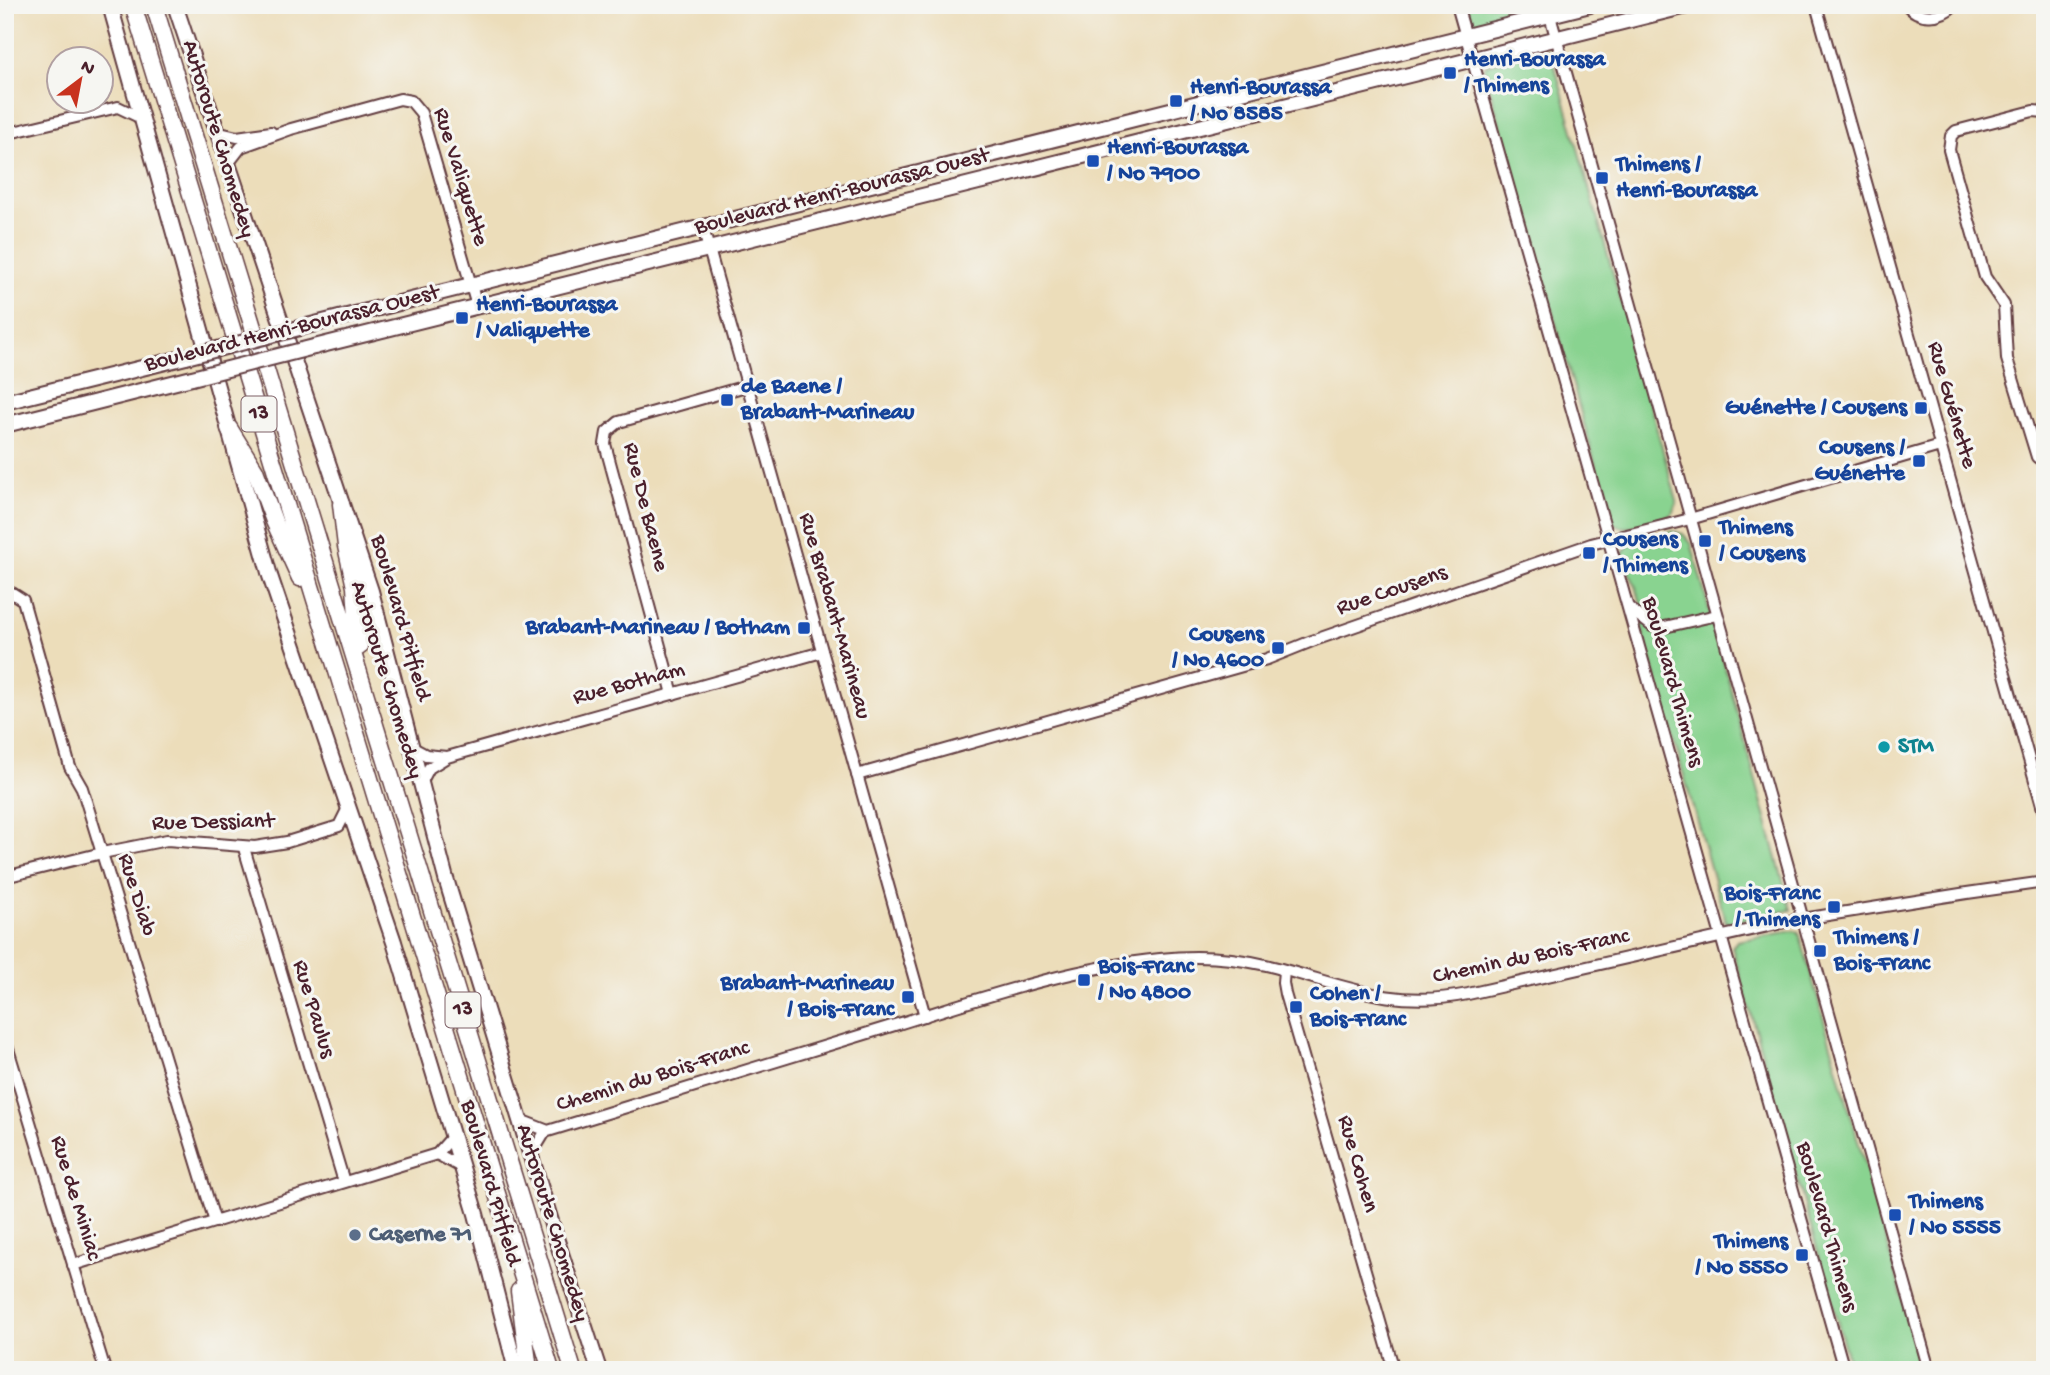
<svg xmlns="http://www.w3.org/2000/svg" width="2050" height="1375" font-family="'Gochi Hand',sans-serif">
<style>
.green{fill:#89d390;stroke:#6a795e;stroke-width:2}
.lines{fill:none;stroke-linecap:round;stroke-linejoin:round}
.minor-casing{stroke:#623c40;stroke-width:14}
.major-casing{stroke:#623c40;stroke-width:18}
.highway-casing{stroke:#623c40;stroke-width:19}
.minor{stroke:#fff;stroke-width:10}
.major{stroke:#fff;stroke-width:14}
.highway{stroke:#fff;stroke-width:16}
.major-bridge-casing{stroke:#623c40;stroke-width:18;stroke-linecap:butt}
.major-bridge{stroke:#fff;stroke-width:14}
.transit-dot{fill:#1a4fb4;stroke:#f6f6f2;stroke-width:2.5}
.culture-dot{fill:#0f9aa8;stroke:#f6f6f2;stroke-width:2.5}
.service-dot{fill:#5c6f8a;stroke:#f6f6f2;stroke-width:2.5}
.labels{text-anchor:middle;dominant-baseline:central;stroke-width:6;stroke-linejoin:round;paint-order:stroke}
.shield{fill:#f6f6f2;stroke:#7e6067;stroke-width:2}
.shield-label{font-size:21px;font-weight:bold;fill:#4a1f2b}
.transit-label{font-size:23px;font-weight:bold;fill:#164399;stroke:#f6f6f2;text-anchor:start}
.street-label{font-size:23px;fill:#4a1f2b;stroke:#f6f6f2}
.culture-label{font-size:23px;font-weight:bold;fill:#0d838f;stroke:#f6f6f2;text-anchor:start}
.service-label{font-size:23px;font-weight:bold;fill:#4e5e75;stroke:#f6f6f2;text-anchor:start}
</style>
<rect width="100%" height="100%" fill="#f6f6f2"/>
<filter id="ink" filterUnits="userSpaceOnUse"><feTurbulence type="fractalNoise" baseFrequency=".0143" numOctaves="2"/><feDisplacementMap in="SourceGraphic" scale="14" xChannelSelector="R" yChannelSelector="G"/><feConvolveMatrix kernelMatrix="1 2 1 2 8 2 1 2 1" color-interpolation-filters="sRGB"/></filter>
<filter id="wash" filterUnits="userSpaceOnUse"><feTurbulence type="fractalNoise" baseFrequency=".00686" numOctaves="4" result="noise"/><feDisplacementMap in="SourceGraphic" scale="28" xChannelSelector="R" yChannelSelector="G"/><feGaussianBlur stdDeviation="1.57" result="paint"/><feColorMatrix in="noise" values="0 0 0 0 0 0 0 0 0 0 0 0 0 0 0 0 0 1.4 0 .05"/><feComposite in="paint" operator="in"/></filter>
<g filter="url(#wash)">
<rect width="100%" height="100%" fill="#ecddba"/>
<g class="green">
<polygon points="1468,5 1540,5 1540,8 1473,23"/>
<path d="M1550,49l127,452 -3,11 -5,4c-17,5 -47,21 -58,4l-127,-452 2,-3z"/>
<path d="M1672,531l11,3 8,9 100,367 -65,13 -85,-298 10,-6 -9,-11 -6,-22 -14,-27c1,-21 34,-23 50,-28z"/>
<polygon points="1792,931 1798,932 1800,936 1923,1370 1851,1370 1732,947 1737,941"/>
</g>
</g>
<g filter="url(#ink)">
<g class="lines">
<g class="minor-casing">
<g id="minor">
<polyline points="1457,5 1844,1370"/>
<polyline points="1547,5 1929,1370"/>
<polyline points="1816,5 2045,816"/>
<path d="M1907,5c12,15 34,13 47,0"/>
<polyline points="2045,112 2033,111 1956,131 1951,136 1949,150 1985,277 2004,305 2007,359 2037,457 2045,462"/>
<polyline points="216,132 237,137 271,132"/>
<polyline points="5,134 118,107 141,118"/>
<polyline points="227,165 241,147 291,129 400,99 411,101 421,113 477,306"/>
<polyline points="703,228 925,1016"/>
<polyline points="5,594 12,593 23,600 70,767 82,788 215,1222"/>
<polyline points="1629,608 1652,626 1660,628 1717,615"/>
<polyline points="673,694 605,444 607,432 619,422 746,386"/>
<polyline points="411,747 426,755 447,757"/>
<polyline points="857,775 1267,659 1312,641 1591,544 1690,519 1940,446"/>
<polyline points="420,785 429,768 447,757 822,652"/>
<polyline points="244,848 344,1182"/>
<polyline points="5,877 102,853 167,840 255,847 287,842 339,826 349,806"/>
<polyline points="1284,970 1283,983 1285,994 1394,1370"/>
<polyline points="5,1039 105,1370"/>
<path d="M520,1120l28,11c116,-36 233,-71 350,-107 84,-26 175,-57 262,-65 35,-4 72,-2 106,6 74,18 122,45 202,29l322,-73 177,-28 78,-11"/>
<polyline points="437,1154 463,1168"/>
<polyline points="531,1155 545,1132"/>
<polyline points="73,1265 437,1154 453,1136"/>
</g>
</g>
<g class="major-casing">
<g id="major">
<polyline points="110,5 270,576 394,942 476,1214 516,1370"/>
<polyline points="175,5 371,591 446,879 557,1241 599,1370"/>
<polyline points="307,326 1590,5"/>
<polyline points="314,347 1691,5"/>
<polyline points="5,402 186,357"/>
<polyline points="5,425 192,378"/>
</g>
</g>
<g class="highway-casing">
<g id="highway">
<polyline points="133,5 551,1370"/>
<polyline points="154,5 573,1370"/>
<polyline points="229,428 255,470 274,521 300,578"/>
<polyline points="341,504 346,546 355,587 359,647"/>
<polyline points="519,1291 529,1370"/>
</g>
</g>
<use href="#minor" class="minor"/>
<use href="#major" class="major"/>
<use href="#highway" class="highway"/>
<g class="major-bridge-casing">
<g id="major-bridge">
<polyline points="186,357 307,326"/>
<polyline points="192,378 314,347"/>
</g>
</g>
<use href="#major-bridge" class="major-bridge"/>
</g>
</g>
<g class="transit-dot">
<rect x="1443" y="66" width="14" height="14" rx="3.5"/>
<rect x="1169" y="94" width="14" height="14" rx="3.5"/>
<rect x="1086" y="154" width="14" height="14" rx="3.5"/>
<rect x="1595" y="171" width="14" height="14" rx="3.5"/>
<rect x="455" y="311" width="14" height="14" rx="3.5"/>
<rect x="720" y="393" width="14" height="14" rx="3.5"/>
<rect x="1914" y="401" width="14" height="14" rx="3.5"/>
<rect x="1912" y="454" width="14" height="14" rx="3.5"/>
<rect x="1698" y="534" width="14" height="14" rx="3.5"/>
<rect x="1582" y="546" width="14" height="14" rx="3.5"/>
<rect x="797" y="621" width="14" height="14" rx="3.5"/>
<rect x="1271" y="641" width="14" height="14" rx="3.5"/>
<rect x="1827" y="900" width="14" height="14" rx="3.5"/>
<rect x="1813" y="944" width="14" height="14" rx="3.5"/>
<rect x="1077" y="973" width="14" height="14" rx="3.5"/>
<rect x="901" y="990" width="14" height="14" rx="3.5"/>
<rect x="1289" y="1000" width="14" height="14" rx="3.5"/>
<rect x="1888" y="1208" width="14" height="14" rx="3.5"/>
<rect x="1795" y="1248" width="14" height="14" rx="3.5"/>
</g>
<circle class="culture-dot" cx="1884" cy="747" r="7"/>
<circle class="service-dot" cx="355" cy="1235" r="7"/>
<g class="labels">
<g class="shield">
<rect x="241.5" y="396.5" width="35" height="35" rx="5"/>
<rect x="445.5" y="992.5" width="35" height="35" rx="5"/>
</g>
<g class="shield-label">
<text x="259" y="414">13</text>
<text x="463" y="1010">13</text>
</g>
<g class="transit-label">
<text x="1464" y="60">Henri-Bourassa<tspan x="1464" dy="26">/ Thimens</tspan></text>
<text x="1190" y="88">Henri-Bourassa<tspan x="1190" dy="26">/ No 8585</tspan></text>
<text x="1107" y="148">Henri-Bourassa<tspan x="1107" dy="26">/ No 7900</tspan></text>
<text x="1616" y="165">Thimens /<tspan x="1616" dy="26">Henri-Bourassa</tspan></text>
<text x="476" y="305">Henri-Bourassa<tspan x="476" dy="26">/ Valiquette</tspan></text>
<text x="741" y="387">de Baene /<tspan x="741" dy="26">Brabant-Marineau</tspan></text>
<text x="1907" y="408" text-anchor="end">Guénette / Cousens</text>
<text x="1905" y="448" text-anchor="end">Cousens /<tspan x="1905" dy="26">Guénette</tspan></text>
<text x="1719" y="528">Thimens<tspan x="1719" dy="26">/ Cousens</tspan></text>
<text x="1603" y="540">Cousens<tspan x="1603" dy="26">/ Thimens</tspan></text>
<text x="790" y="628" text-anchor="end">Brabant-Marineau / Botham</text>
<text x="1264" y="635" text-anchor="end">Cousens<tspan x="1264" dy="26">/ No 4600</tspan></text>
<text x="1820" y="894" text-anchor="end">Bois-Franc<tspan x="1820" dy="26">/ Thimens</tspan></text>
<text x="1834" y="938">Thimens /<tspan x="1834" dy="26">Bois-Franc</tspan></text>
<text x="1098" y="967">Bois-Franc<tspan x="1098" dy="26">/ No 4800</tspan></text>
<text x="894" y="984" text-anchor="end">Brabant-Marineau<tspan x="894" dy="26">/ Bois-Franc</tspan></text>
<text x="1310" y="994">Cohen /<tspan x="1310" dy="26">Bois-Franc</tspan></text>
<text x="1909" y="1202">Thimens<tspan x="1909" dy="26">/ No 5555</tspan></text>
<text x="1788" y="1242" text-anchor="end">Thimens<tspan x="1788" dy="26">/ No 5550</tspan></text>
</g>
<g class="street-label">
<text transform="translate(218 139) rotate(73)">Autoroute Chomedey</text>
<text transform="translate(460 177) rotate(73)">Rue Valiquette</text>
<text transform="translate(842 192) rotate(-14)">Boulevard Henri-Bourassa Ouest</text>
<text transform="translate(292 329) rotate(-14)">Boulevard Henri-Bourassa Ouest</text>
<text transform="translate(1951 405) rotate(74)">Rue Guénette</text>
<text transform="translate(645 507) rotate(76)">Rue De Baene</text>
<text transform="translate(1392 591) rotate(-19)">Rue Cousens</text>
<text transform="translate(834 616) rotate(74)">Rue Brabant-Marineau</text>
<text transform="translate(400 618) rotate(74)">Boulevard Pitfield</text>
<text transform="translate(386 680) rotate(73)">Autoroute Chomedey</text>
<text transform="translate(1672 682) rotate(74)">Boulevard Thimens</text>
<text transform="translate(629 684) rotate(-15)">Rue Botham</text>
<text transform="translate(213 823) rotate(-1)">Rue Dessiant</text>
<text transform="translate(136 895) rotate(73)">Rue Diab</text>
<text transform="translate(1531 957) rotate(-12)">Chemin du Bois-Franc</text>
<text transform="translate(313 1009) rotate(73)">Rue Paulus</text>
<text transform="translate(653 1077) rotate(-17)">Chemin du Bois-Franc</text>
<text transform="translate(1357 1164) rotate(74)">Rue Cohen</text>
<text transform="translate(490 1183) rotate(74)">Boulevard Pitfield</text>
<text transform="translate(75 1198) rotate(73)">Rue de Miniac</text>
<text transform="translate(552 1223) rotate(73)">Autoroute Chomedey</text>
<text transform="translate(1826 1227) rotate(74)">Boulevard Thimens</text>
</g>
<g class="culture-label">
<text x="1898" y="747">STM</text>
</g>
<g class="service-label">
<text x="369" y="1235">Caserne 71</text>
</g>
</g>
<rect width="2050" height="1375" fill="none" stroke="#f6f6f2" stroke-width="28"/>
<g transform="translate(80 80) rotate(32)"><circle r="33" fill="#f6f6f2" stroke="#b1a0a2" stroke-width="2"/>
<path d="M0-5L12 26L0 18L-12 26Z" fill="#c8321e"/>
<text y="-10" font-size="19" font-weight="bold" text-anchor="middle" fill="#4a1f2b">N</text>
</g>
</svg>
